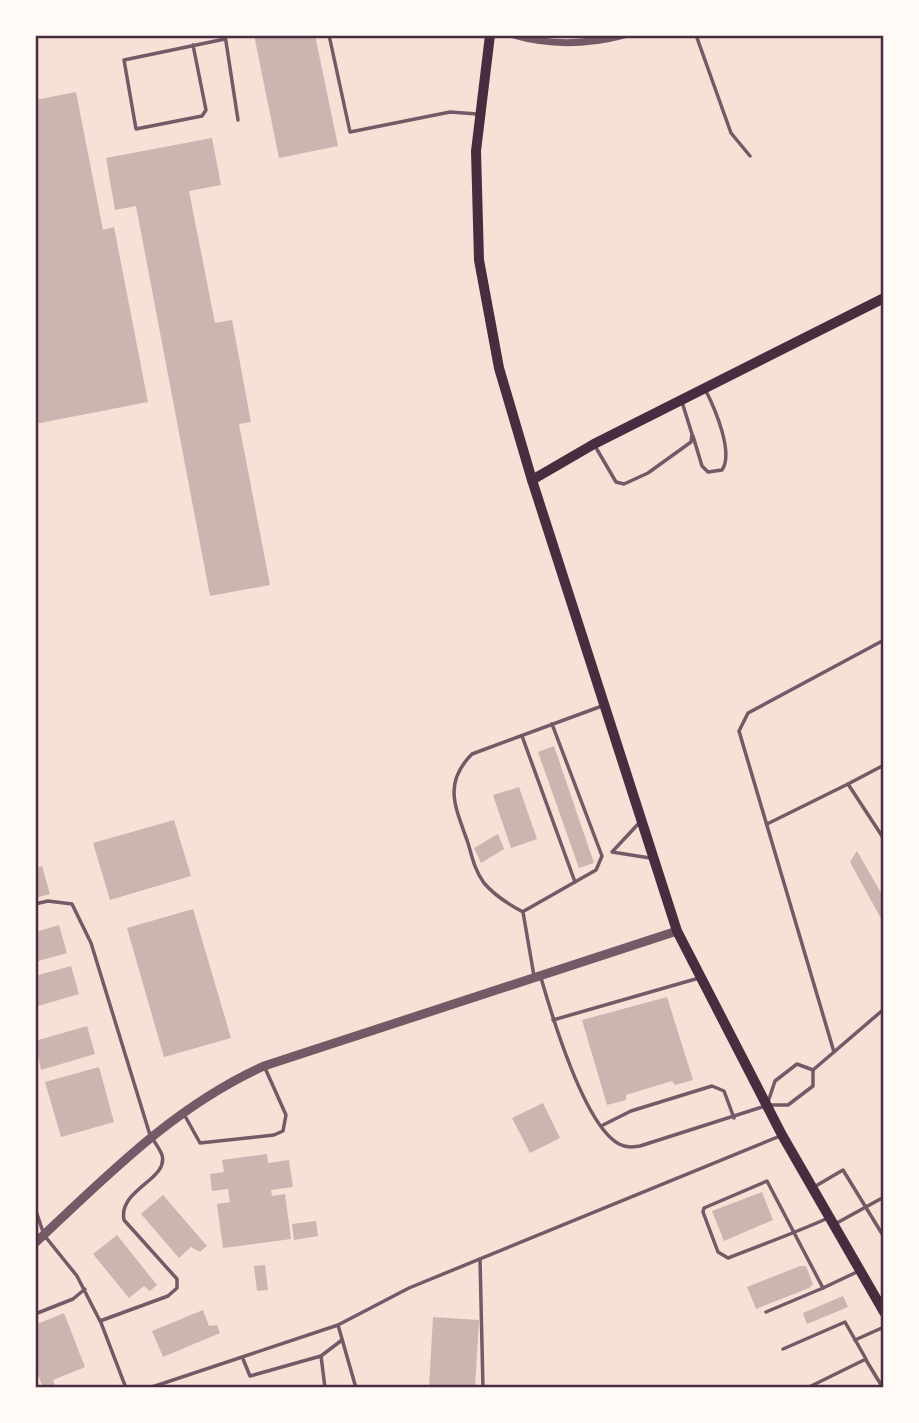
<svg xmlns="http://www.w3.org/2000/svg" width="919" height="1423" font-family="'Fira Sans Condensed',sans-serif">
<style>
.building{fill:#ccb4b1}
.lines{fill:none;stroke-linecap:round;stroke-linejoin:round}
.service{stroke:#755966;stroke-width:3.5}
.minor{stroke:#755966;stroke-width:7}
.tertiary{stroke:#755966;stroke-width:9}
.secondary{stroke:#4a2c40;stroke-width:10}
.neatline{fill:none;stroke:#4a2c40;stroke-width:2.5}
</style>
<rect width="100%" height="100%" fill="#f7e1d7"/>
<g class="building">
<polygon points="254,35 315,35 338,146 279,158"/>
<polygon points="76,92 103,230 114,227 148,402 35,424 35,100"/>
<polygon points="212,138 221,185 189,191 215,323 232,320 251,422 239,424 270,585 210,596 136,206 115,210 106,158"/>
<polygon points="554,746 594,863 579,868 538,752"/>
<polygon points="519,787 537,839 511,848 493,795"/>
<polygon points="174,820 191,876 110,900 93,843"/>
<polygon points="498,834 504,849 481,863 474,848"/>
<polygon points="857,851 884,898 884,924 850,862"/>
<polygon points="42,866 50,894 35,898 35,868"/>
<polygon points="193,909 231,1038 164,1057 127,928"/>
<polygon points="59,925 67,953 35,962 35,932"/>
<polygon points="71,966 79,994 35,1007 35,976"/>
<polygon points="667,997 693,1080 675,1085 672,1081 626,1095 626,1100 607,1105 582,1020"/>
<polygon points="87,1026 95,1054 41,1070 35,1041"/>
<polygon points="99,1067 114,1122 61,1137 45,1082"/>
<polygon points="543,1103 560,1138 530,1153 512,1118"/>
<polygon points="267,1154 268,1163 289,1160 293,1187 271,1190 272,1196 285,1194 291,1239 223,1248 217,1204 230,1202 228,1189 212,1191 210,1174 224,1172 222,1160"/>
<polygon points="762,1192 773,1220 724,1241 712,1211"/>
<polygon points="163,1195 207,1246 200,1252 191,1247 179,1258 141,1214"/>
<polygon points="316,1221 318,1236 294,1240 292,1224"/>
<polygon points="117,1235 157,1285 150,1291 144,1286 129,1298 93,1254"/>
<polygon points="265,1265 268,1290 257,1291 254,1266"/>
<polygon points="800,1266 806,1266 813,1284 809,1288 756,1309 747,1287"/>
<polygon points="843,1296 848,1307 807,1324 803,1313"/>
<polygon points="203,1310 209,1326 217,1325 220,1333 163,1357 152,1331"/>
<polygon points="64,1313 85,1367 53,1380 56,1388 43,1388 35,1366 35,1325"/>
<polygon points="433,1317 479,1320 475,1388 429,1388"/>
</g>
<g class="lines">
<g class="service">
<polyline points="225,35 238,120"/>
<polyline points="329,35 350,132 450,112 477,114"/>
<polyline points="696,35 731,133 750,156"/>
<path d="M193,45l13,65 -4,6 -66,13 -12,-69c34,-7 68,-14 101,-21"/>
<path d="M693,436l9,30 6,6 14,-2c12,-17 -7,-61 -16,-79"/>
<polyline points="595,446 616,482 624,484 648,473 691,442 692,434 682,402"/>
<polyline points="522,736 575,882"/>
<polyline points="884,765 848,784 884,839"/>
<polyline points="640,822 612,852 650,858"/>
<polyline points="767,824 848,784"/>
<path d="M35,904l13,-3 24,3 19,39 59,192c4,6 10,14 12,20 7,25 -44,34 -38,65l53,59v9l-9,8 -68,25 -23,-45 -33,-41 -9,-27"/>
<polyline points="524,911 596,870 602,856 552,724"/>
<path d="M534,976l-11,-64c-15,-8 -28,-16 -39,-29 -9,-12 -12,-26 -16,-40 -12,-35 -26,-59 4,-89l130,-48"/>
<path d="M541,978c11,38 43,147 78,166 8,4 13,3 21,2l125,-40"/>
<polyline points="553,1020 699,978"/>
<polyline points="834,1052 739,731 748,713 884,640"/>
<polygon points="797,1064 813,1070 813,1086 788,1105 767,1105 775,1081"/>
<polyline points="813,1070 884,1009"/>
<polyline points="185,1116 200,1143 274,1135 283,1131 286,1115 265,1068"/>
<polyline points="603,1125 631,1111 712,1086 724,1091 734,1118"/>
<polyline points="814,1187 843,1170 884,1237"/>
<polyline points="835,1224 884,1197"/>
<polyline points="480,1259 483,1388"/>
<polyline points="823,1288 859,1271"/>
<path d="M766,1312l57,-24 -56,-107 -63,27 -1,4 15,40 10,6c33,-13 67,-25 100,-40"/>
<polyline points="35,1314 73,1299 85,1289"/>
<polyline points="100,1320 126,1388"/>
<polyline points="338,1325 356,1388"/>
<polyline points="855,1340 884,1327"/>
<polyline points="783,1349 845,1322 866,1359 807,1388"/>
<polyline points="243,1359 250,1376 321,1356"/>
<polyline points="866,1360 883,1388"/>
<polyline points="149,1388 338,1325 409,1288 780,1136"/>
<polyline points="325,1388 321,1356 342,1340"/>
</g>
<path class="minor" d="M513,35c38,11 73,10 111,0"/>
<path class="tertiary" d="M35,1243c72,-67 138,-136 229,-177l413,-135"/>
<g class="secondary">
<polyline points="490,35 476,151 479,260 499,368 532,480 677,931 782,1135 884,1312"/>
<polyline points="532,480 594,444 884,298"/>
</g>
</g>
<rect width="919" height="1423" fill="none" stroke="#fffaf5" stroke-width="74"/>
<rect x="37" y="37" width="845" height="1349" class="neatline"/>
</svg>
